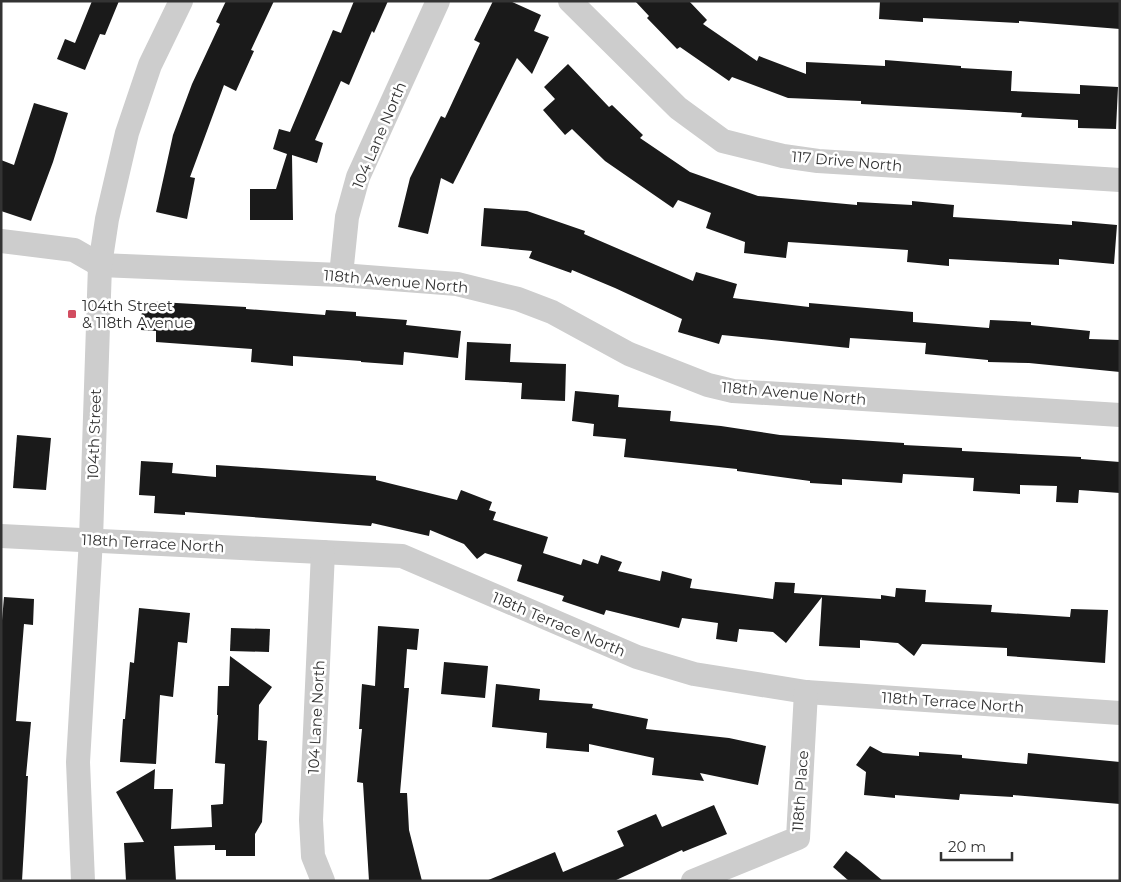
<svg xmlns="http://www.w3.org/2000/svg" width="1121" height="882" font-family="Montserrat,sans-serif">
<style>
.building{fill:#1a1a1a}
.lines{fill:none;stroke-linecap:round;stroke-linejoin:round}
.minor{stroke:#cdcdcd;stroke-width:24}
.poi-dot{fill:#d24d60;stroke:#fff;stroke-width:2}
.labels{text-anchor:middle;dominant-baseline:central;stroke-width:5;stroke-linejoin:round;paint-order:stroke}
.street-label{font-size:15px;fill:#333;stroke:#fff}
.poi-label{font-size:15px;fill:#333;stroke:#fff;text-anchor:start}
</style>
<rect width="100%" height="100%" fill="#fff"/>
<g class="building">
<polygon points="92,1 119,1 105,35 100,34 85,70 57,59 65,39 75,43"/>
<polygon points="226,1 274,1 251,50 254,51 236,91 224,85 190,177 195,178 187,219 156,212 173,135 192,84 220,24 216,22"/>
<polygon points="354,1 388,1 374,33 372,31 349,85 341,81 315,140 323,143 317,163 292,155 293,220 250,220 250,189 276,189 287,154 273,149 279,129 290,132 333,30 341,33"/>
<polygon points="493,1 510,1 541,15 534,31 549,37 532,74 517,58 453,184 441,178 428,234 398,227 410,178 441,116 445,118 480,43 474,40"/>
<polygon points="635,1 689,1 707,20 703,24 757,61 759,56 806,74 806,62 885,66 885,60 961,66 961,68 1012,71 1011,91 1080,94 1080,85 1118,87 1116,129 1078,128 1078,120 1021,117 1022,113 861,104 861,101 788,98 732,77 729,81 680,47 677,49 647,18 649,16"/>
<polygon points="880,1 1120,1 1120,29 1019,21 1019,23 923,18 923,22 879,19"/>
<polygon points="568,64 609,107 612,105 643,135 640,138 690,172 758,196 857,205 857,202 912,205 912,201 954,205 953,217 1072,225 1072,221 1117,225 1114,264 1059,259 1059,265 949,259 949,266 907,262 908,250 788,242 786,258 744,253 745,242 706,228 711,213 678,200 673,208 605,161 572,129 565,135 543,110 555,99 544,87"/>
<polygon points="34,103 68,113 53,162 31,221 1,211 1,160 14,165"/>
<polygon points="484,208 527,211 585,231 584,234 693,281 696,272 737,284 733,298 809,307 809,303 913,312 913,322 989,328 990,320 1031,322 1031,325 1090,331 1089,339 1120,340 1120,372 1029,363 988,362 988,360 925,354 926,343 850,338 849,348 722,335 719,344 678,332 682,319 615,288 572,270 571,273 529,258 532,251 481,246"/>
<polygon points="142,301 246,307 246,309 325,315 326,310 356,312 356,316 407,320 406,325 461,331 458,358 404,352 403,365 361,362 361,361 293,356 293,366 251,362 252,349 156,342 156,331 141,330"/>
<polygon points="467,342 511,344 510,362 566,364 565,401 521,399 522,383 465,380"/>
<polygon points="575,391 619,395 618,407 671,411 670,421 721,426 780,435 904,443 904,445 962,448 962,451 1081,457 1081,459 1120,462 1120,493 1079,490 1078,503 1056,502 1057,486 1020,485 1020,494 973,491 974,478 903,474 902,483 842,479 842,485 810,483 810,481 737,471 737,469 624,457 626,439 593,436 594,424 572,421"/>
<polygon points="17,435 51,438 46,490 13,488"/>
<polygon points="141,461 173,463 172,473 216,477 216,465 376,476 376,480 457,500 461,490 492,502 489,510 496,512 493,520 548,537 543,553 581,565 583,559 598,564 601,555 622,562 618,571 660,581 662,571 692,579 690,588 773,599 775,582 795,583 794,593 881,599 881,595 895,597 896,588 926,590 925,602 992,605 991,612 1070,617 1071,609 1108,610 1105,663 1007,656 1007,648 922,644 914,656 898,643 860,640 860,648 819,646 822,597 786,643 773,632 739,629 737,642 716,639 718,623 682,618 679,628 606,610 604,615 562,601 564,596 517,581 522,565 485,553 477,559 464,544 430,530 429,536 372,523 371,526 185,512 185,515 154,513 155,496 139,495"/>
<polygon points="4,597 34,599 33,625 24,624 16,721 31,722 26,776 28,776 22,881 1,881 1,632"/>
<polygon points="139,608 190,613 187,643 178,642 173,697 160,695 156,764 120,762 123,719 125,719 130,662 134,663"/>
<polygon points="378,626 419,629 417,650 407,649 404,688 409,688 400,793 407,793 409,830 422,881 369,881 363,783 357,782 362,729 359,729 362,684 375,686"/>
<polygon points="231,628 270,629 269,652 230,651"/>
<polygon points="230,656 272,687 259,705 258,740 267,741 262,822 255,834 255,856 226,856 226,850 215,850 215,845 174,846 176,881 126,881 124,843 144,842 116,792 155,769 154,789 173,789 171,829 212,827 211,805 223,804 225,764 215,763 218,715 217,715 218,686 229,686"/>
<polygon points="444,662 488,666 485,698 441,694"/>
<polygon points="496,684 540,689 539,700 593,704 592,708 648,719 646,729 729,738 766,746 758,785 700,773 704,781 652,775 654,758 589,744 589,752 546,748 547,733 492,727"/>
<polygon points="870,746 883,753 919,756 919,752 962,755 962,758 1027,764 1028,753 1120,762 1120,804 1013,795 1013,797 960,794 959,800 895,795 895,798 864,795 866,772 856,765"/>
<polygon points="714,805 727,834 683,852 682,850 614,881 486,881 555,852 563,872 624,846 617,831 656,814 662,827"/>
<polygon points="846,851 858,860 883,881 849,881 833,867"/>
</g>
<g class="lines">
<g class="minor">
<polyline points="570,1 678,108 723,141 783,156 818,161 1120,180"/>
<polyline points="1,241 74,250 100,265 341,275 457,284 518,299 552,312 629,354 708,385 733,391 1120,415"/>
<polyline points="341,275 347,217 358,177 438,1"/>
<polyline points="1,536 402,556 637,657 694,674 806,692 1120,713"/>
<polyline points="83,881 78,762 91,539 100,265 107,219 127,133 150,65 181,1"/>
<polyline points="323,881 313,856 311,820 323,552"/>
<polyline points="693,881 798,838 806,692"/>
</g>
</g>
<rect class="poi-dot" x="67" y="309" width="10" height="10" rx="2.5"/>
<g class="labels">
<g class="street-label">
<text transform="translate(379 135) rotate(-67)">104 Lane North</text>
<text transform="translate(847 161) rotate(5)">117 Drive North</text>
<text transform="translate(396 281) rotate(5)">118th Avenue North</text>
<text transform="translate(794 393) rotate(5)">118th Avenue North</text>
<text transform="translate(94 434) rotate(-88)">104th Street</text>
<text transform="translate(153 543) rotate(3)">118th Terrace North</text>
<text transform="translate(559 624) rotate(23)">118th Terrace North</text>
<text transform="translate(953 702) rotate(4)">118th Terrace North</text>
<text transform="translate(316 717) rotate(-87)">104 Lane North</text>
<text transform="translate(800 791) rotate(-86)">118th Place</text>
</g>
<g class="poi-label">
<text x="82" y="305">104th Street<tspan x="82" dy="17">&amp; 118th Avenue</tspan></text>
</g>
</g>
<rect width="1121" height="882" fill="none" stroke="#333333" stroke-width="5"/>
<path d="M941 852v8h71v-8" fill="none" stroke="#333333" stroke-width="2.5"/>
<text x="948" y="852" font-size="15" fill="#333333" stroke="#ffffff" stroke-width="4" paint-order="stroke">20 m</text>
</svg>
